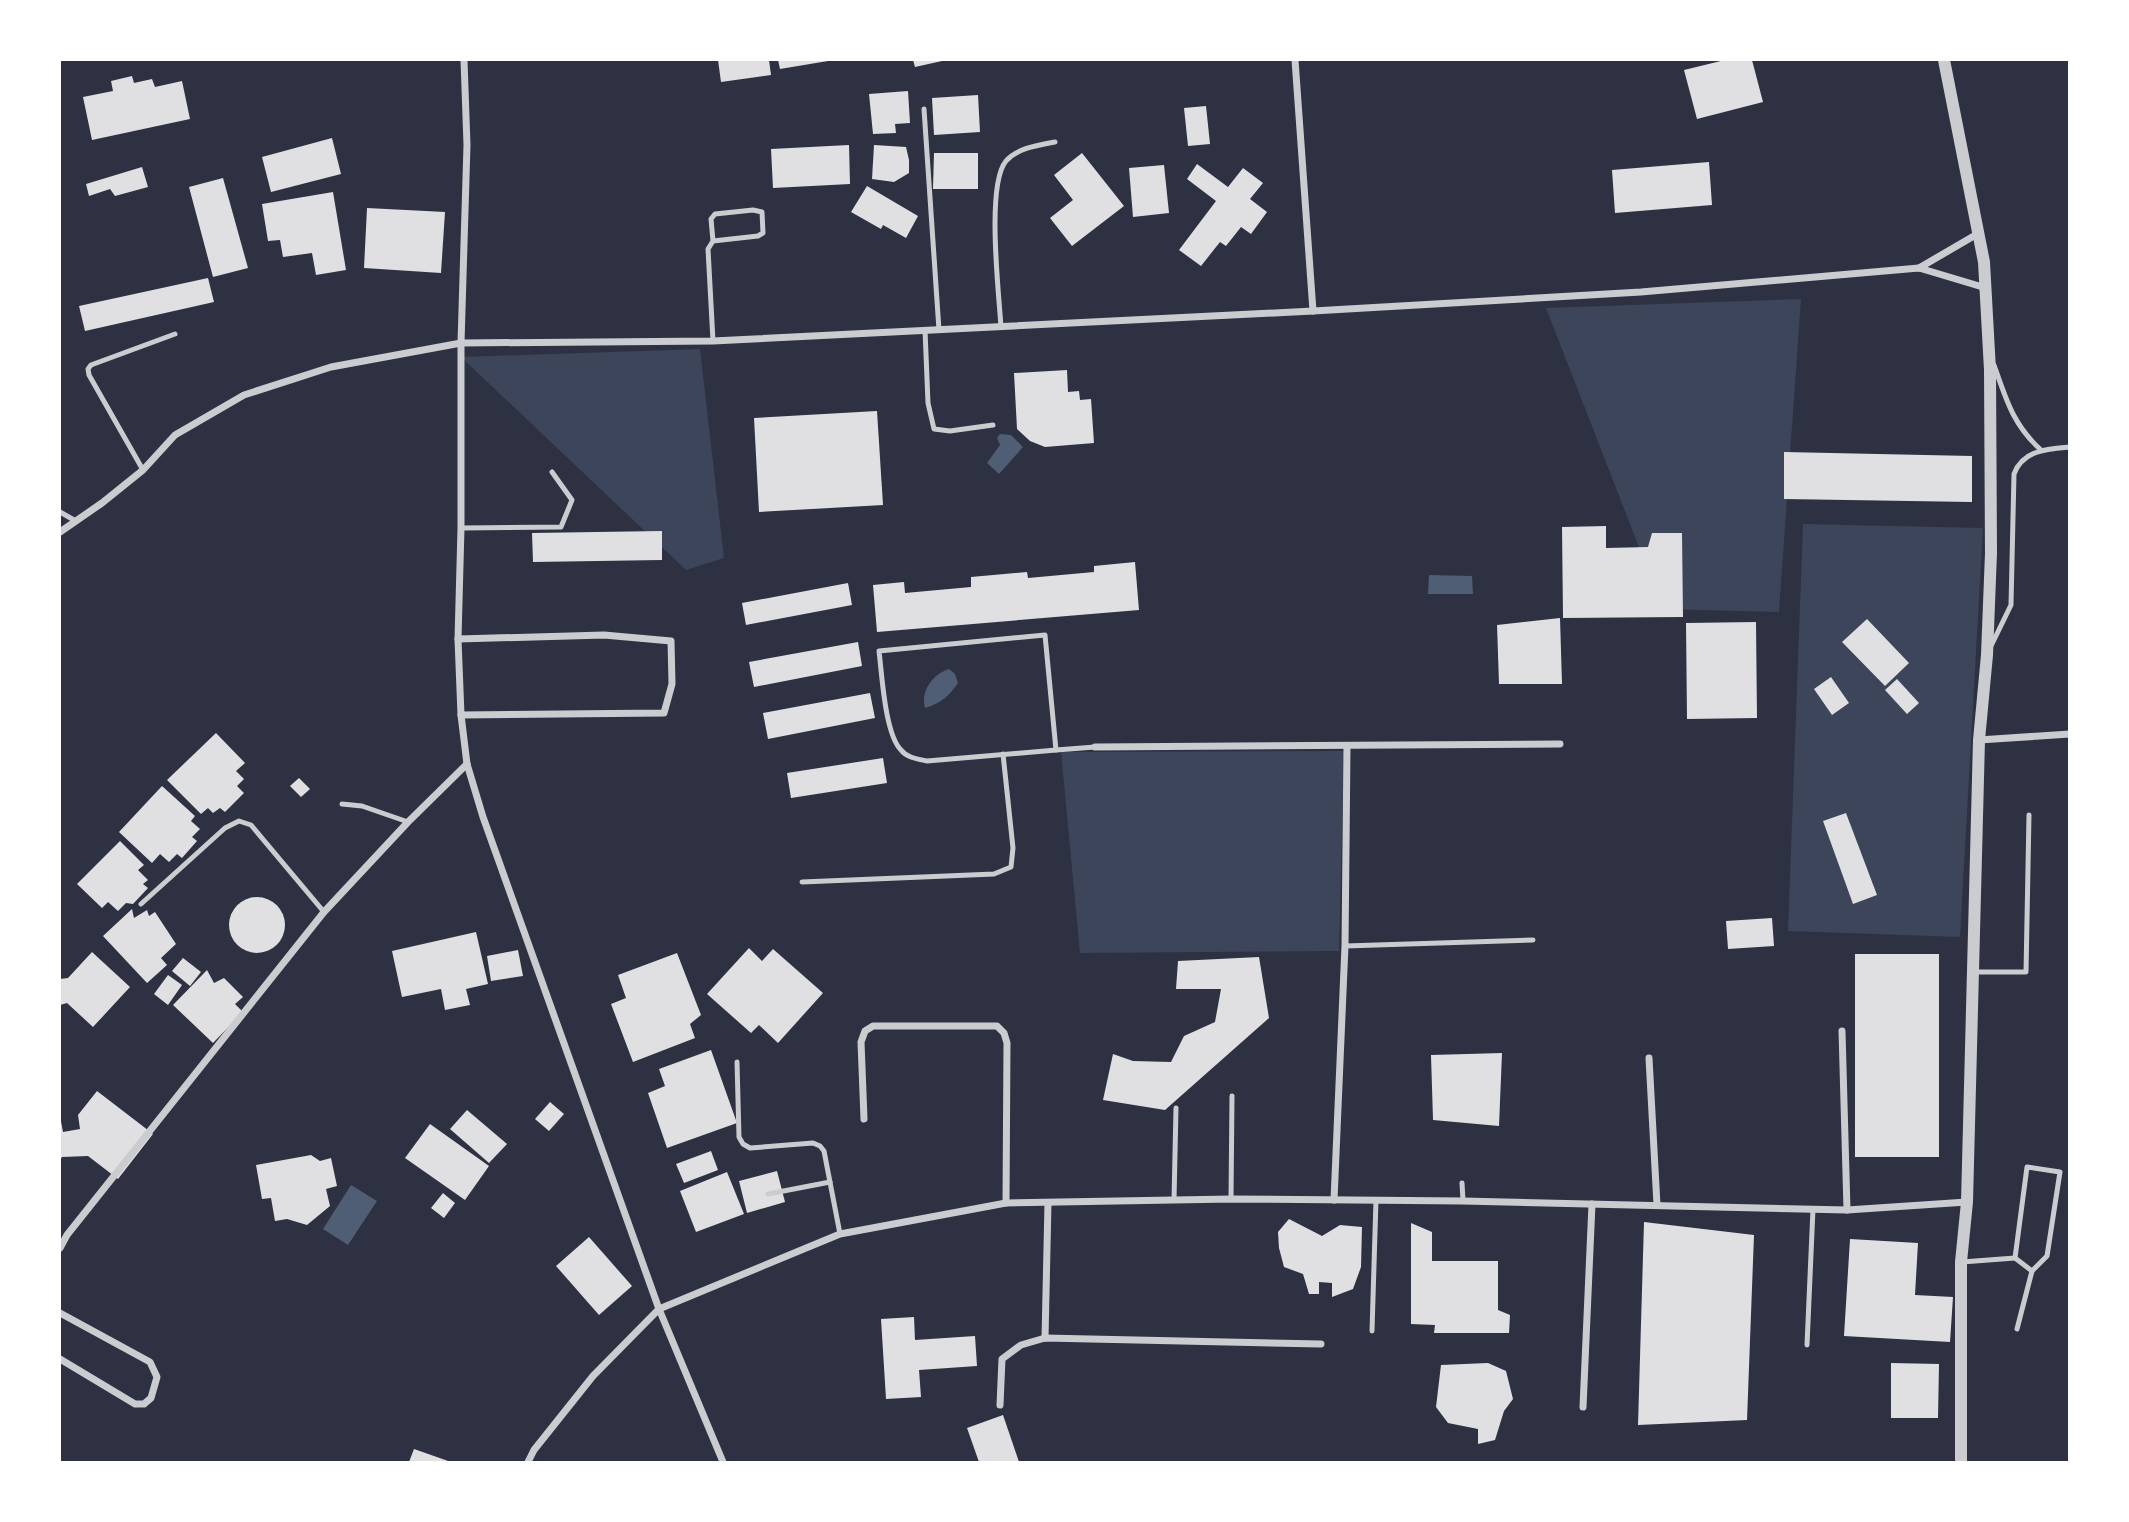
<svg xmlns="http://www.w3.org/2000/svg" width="2129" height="1522" font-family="Rubik,sans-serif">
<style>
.green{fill:#3c4559}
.water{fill:#4f5d75}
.building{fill:#e0e0e3}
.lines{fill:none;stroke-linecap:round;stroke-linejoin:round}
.service{stroke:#caccd0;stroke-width:5}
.minor{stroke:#caccd0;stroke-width:7}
.tertiary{stroke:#caccd0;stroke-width:12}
</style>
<rect width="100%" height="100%" fill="#2d3142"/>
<g class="green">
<polygon points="1801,299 1779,612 1663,609 1546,308"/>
<polygon points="700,349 724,558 686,570 461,357"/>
<polygon points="1803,524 1983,528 1960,937 1788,931"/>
<polygon points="1344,751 1339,951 1080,953 1061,752"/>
</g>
<g class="water">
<polygon points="1000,434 1011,435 1023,447 999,474 987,463 1000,445 997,438"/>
<polygon points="1429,575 1472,576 1473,594 1428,594"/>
<path d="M949,669l6,5 3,9c-8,12 -18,21 -33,25 -5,-17 8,-34 24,-39z"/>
<polygon points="351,1185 377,1201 348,1245 323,1229"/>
</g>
<g class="building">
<polygon points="718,60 769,60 771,75 721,82"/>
<polygon points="778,60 828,60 828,61 780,69"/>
<polygon points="913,60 942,60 942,61 915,67"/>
<polygon points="1725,60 1752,60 1763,102 1697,119 1684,70"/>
<polygon points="132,76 134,83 152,79 155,87 182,81 190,119 92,140 83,97 113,91 111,81"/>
<polygon points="908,91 910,123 895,124 896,133 873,134 869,94"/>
<polygon points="978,95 980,132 934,135 932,98"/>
<polygon points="1206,106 1210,144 1188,146 1184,108"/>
<polygon points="332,138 341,174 271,192 262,157"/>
<polygon points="849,145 850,184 773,188 771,149"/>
<polygon points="874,145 906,147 909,160 909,173 894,182 872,179"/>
<polygon points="934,153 978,153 978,189 933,189"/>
<polygon points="1082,153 1124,206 1072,246 1050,218 1073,200 1054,175"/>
<polygon points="1709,162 1712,205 1615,213 1612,170"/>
<polygon points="1197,164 1228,187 1243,168 1263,183 1250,199 1267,212 1251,234 1241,227 1226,246 1220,242 1201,266 1179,250 1216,201 1187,179"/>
<polygon points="1164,165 1169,213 1133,217 1129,168"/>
<polygon points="142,167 148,187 115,196 110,189 89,196 86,184"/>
<polygon points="223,178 248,268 213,277 189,187"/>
<polygon points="867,186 918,216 906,238 883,225 881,229 851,212"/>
<polygon points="333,192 346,270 316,275 312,253 283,257 280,240 268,241 262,204"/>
<polygon points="367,208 445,212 441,273 364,268"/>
<polygon points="208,278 214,302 85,331 79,306"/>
<polygon points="1067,370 1068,392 1079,391 1080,400 1091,399 1094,443 1045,447 1030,441 1017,429 1014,373"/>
<polygon points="877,411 883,505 759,512 754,418"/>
<polygon points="1784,452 1972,456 1972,502 1784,499"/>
<polygon points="1606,526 1606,548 1648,547 1652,533 1682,533 1683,617 1563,618 1562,527"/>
<polygon points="662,531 662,560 533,562 532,533"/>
<polygon points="1135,562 1139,610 877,632 873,585 904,582 905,593 971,587 971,577 1027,572 1028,578 1094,572 1094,566"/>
<polygon points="848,583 852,605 746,625 742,603"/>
<polygon points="1560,618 1562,684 1499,684 1497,625"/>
<polygon points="1867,619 1909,663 1885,686 1842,642"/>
<polygon points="1756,622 1757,718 1687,719 1686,623"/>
<polygon points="858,642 862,666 754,687 749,662"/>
<polygon points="1831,677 1849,703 1832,715 1814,689"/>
<polygon points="1897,679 1919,703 1907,714 1885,690"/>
<polygon points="870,693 875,718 768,739 763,713"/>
<polygon points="216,733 245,763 236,771 244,779 237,786 244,793 225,812 220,808 213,813 208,808 201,814 167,780"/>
<polygon points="883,758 887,783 791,798 787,773"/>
<polygon points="299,778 310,789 301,797 290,786"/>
<polygon points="162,786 195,816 191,821 200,829 192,837 197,841 182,858 177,854 169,862 160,854 152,863 119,832"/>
<polygon points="1846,813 1877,895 1853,904 1823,821"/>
<polygon points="120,841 144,865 138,870 148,880 143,884 148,888 133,904 126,903 118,911 108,902 102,908 77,884"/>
<circle cx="257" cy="925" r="28"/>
<polygon points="132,909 134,918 147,910 149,916 155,912 176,944 161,958 167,965 147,983 103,936"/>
<polygon points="1772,918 1774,946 1728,949 1726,921"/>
<polygon points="476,932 488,984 466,989 470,1005 445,1010 441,989 402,997 392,951"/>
<polygon points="749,948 762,961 773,949 823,993 778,1043 759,1025 751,1033 707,994"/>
<polygon points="518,950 523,976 491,981 487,956"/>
<polygon points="92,952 130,987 93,1027 67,1003 60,1005 60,979 68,978"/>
<polygon points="677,953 701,1015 690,1024 695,1038 633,1062 611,1004 626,998 618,975"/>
<rect x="1855" y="954" width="84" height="203"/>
<polygon points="1259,957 1269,1018 1165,1110 1103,1100 1113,1054 1133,1061 1171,1062 1184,1036 1215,1022 1221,989 1176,989 1178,961"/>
<polygon points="183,958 201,972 190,986 172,971"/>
<polygon points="207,970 214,983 224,978 243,997 235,1004 243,1012 213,1043 173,1005"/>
<polygon points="168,975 182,985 168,1005 154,994"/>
<polygon points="711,1050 737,1123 667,1148 648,1093 665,1086 659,1069"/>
<polygon points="1502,1053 1499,1126 1433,1120 1431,1055"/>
<polygon points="97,1091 153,1134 118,1179 88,1156 62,1157 60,1160 60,1116 63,1132 80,1129 78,1115"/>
<polygon points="550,1102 564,1114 549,1131 535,1119"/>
<polygon points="467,1110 507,1144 489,1163 450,1129"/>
<polygon points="430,1124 489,1166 465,1200 405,1158"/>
<polygon points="711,1151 718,1170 684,1183 676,1164"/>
<polygon points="311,1155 320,1161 331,1158 337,1186 326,1189 330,1206 307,1225 287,1219 275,1221 271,1198 262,1199 256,1165"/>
<polygon points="777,1171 785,1202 747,1213 739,1181"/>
<polygon points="727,1172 744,1214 696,1232 680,1191"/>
<polygon points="443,1193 455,1203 444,1218 431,1208"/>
<polygon points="1289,1219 1322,1236 1340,1225 1362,1227 1361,1267 1353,1289 1332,1297 1332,1283 1319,1282 1319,1294 1309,1294 1303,1274 1284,1267 1279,1248 1278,1232"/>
<polygon points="1644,1222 1754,1235 1747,1420 1638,1425"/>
<polygon points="1411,1223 1432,1232 1432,1261 1498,1261 1498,1310 1510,1315 1509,1333 1434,1333 1435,1325 1411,1324"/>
<polygon points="589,1237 632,1286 599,1315 556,1266"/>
<polygon points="1850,1239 1918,1243 1915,1295 1953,1297 1950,1342 1844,1336"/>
<polygon points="914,1317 915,1340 975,1336 977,1366 919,1370 921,1397 886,1399 881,1319"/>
<polygon points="1488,1363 1506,1371 1513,1399 1504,1411 1495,1440 1478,1444 1478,1429 1448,1423 1436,1407 1441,1365"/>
<polygon points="1891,1363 1939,1364 1938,1418 1891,1418"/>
<polygon points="1003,1415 1019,1462 979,1462 967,1428"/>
<polygon points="414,1449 451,1462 409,1462"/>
</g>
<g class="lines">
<g class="service">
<polyline points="924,109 939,330"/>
<path d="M1001,327c-2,-33 -15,-142 5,-166 11,-13 33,-16 49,-19"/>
<polyline points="925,330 928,403 934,429 950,431 993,425"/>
<polyline points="713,341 708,249 713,241 758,236 763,233 762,212 753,210 715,214 711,219 713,241"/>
<path d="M1994,365c12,34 19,60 47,85"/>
<polyline points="143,470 89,375 88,369 91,365 175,334"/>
<polyline points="60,512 74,520"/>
<polyline points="461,528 561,527 572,500 552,472"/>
<path d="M1045,635l11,115 -129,11c-9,-2 -20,-3 -26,-11 -16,-16 -19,-75 -22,-99z"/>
<path d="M1991,646l20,-41 3,-131c9,-24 33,-25 56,-27"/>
<polyline points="1056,750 1095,747"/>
<polyline points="342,804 362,806 408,822"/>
<polyline points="802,882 994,874 1011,867 1013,848 1003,754"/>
<polyline points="141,904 225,828 239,821 251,825 324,912"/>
<polyline points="1345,946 1533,940"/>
<polyline points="1974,972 2026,972 2029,815"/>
<polyline points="737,1062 739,1137 743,1144 750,1148 813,1143 820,1146 824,1151 840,1234"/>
<polyline points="1462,1183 1463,1201"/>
<polyline points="768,1194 830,1182"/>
<polyline points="1231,1199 1232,1096"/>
<polyline points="1174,1200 1176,1108"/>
<polyline points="1962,1262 2015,1258 2032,1271 2047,1256 2060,1172 2027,1167 2015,1258"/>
<polyline points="2017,1329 2032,1271"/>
<polyline points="1372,1331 1376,1200"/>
<polyline points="1807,1345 1813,1209"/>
</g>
<g class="minor">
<polyline points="464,60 467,145 461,343 461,528 458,639 461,715 467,764 483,817 659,1309 723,1462"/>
<polyline points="1295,60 1313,311"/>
<polyline points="1919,268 1979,233"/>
<polyline points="60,532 102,503 143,470 175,435 244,395 331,367 461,343 713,341 1313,311 1641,292 1919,268 1986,288"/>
<polyline points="458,639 604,635 671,641 672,684 664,713 461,715"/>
<polyline points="1979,740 2070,734"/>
<polyline points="1095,747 1560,744"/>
<polyline points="1842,1031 1847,1210"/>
<polyline points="1649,1058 1657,1205"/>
<polyline points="864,1119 861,1042 865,1031 873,1026 997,1026 1004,1033 1007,1043 1006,1203"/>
<polyline points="1334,1200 1345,946 1347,747"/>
<polyline points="60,1248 67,1235 324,912 408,822 467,764"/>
<polyline points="60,1313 150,1362 157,1377 151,1398 144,1404 135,1404 60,1359"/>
<polyline points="1045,1338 1048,1203"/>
<polyline points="1000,1405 1002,1359 1021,1345 1045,1338 1321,1344"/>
<polyline points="1583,1407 1592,1204"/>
<polyline points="528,1462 534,1450 593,1376 659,1309 840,1234 1006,1203 1231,1199 1463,1201 1847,1210 1967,1202"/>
</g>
<polyline class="tertiary" points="1944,60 1984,262 1990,370 1991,553 1987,655 1979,740 1967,1202 1961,1262 1961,1462"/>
</g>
<rect width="2129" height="1522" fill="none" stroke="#ffffff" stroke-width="122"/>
</svg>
